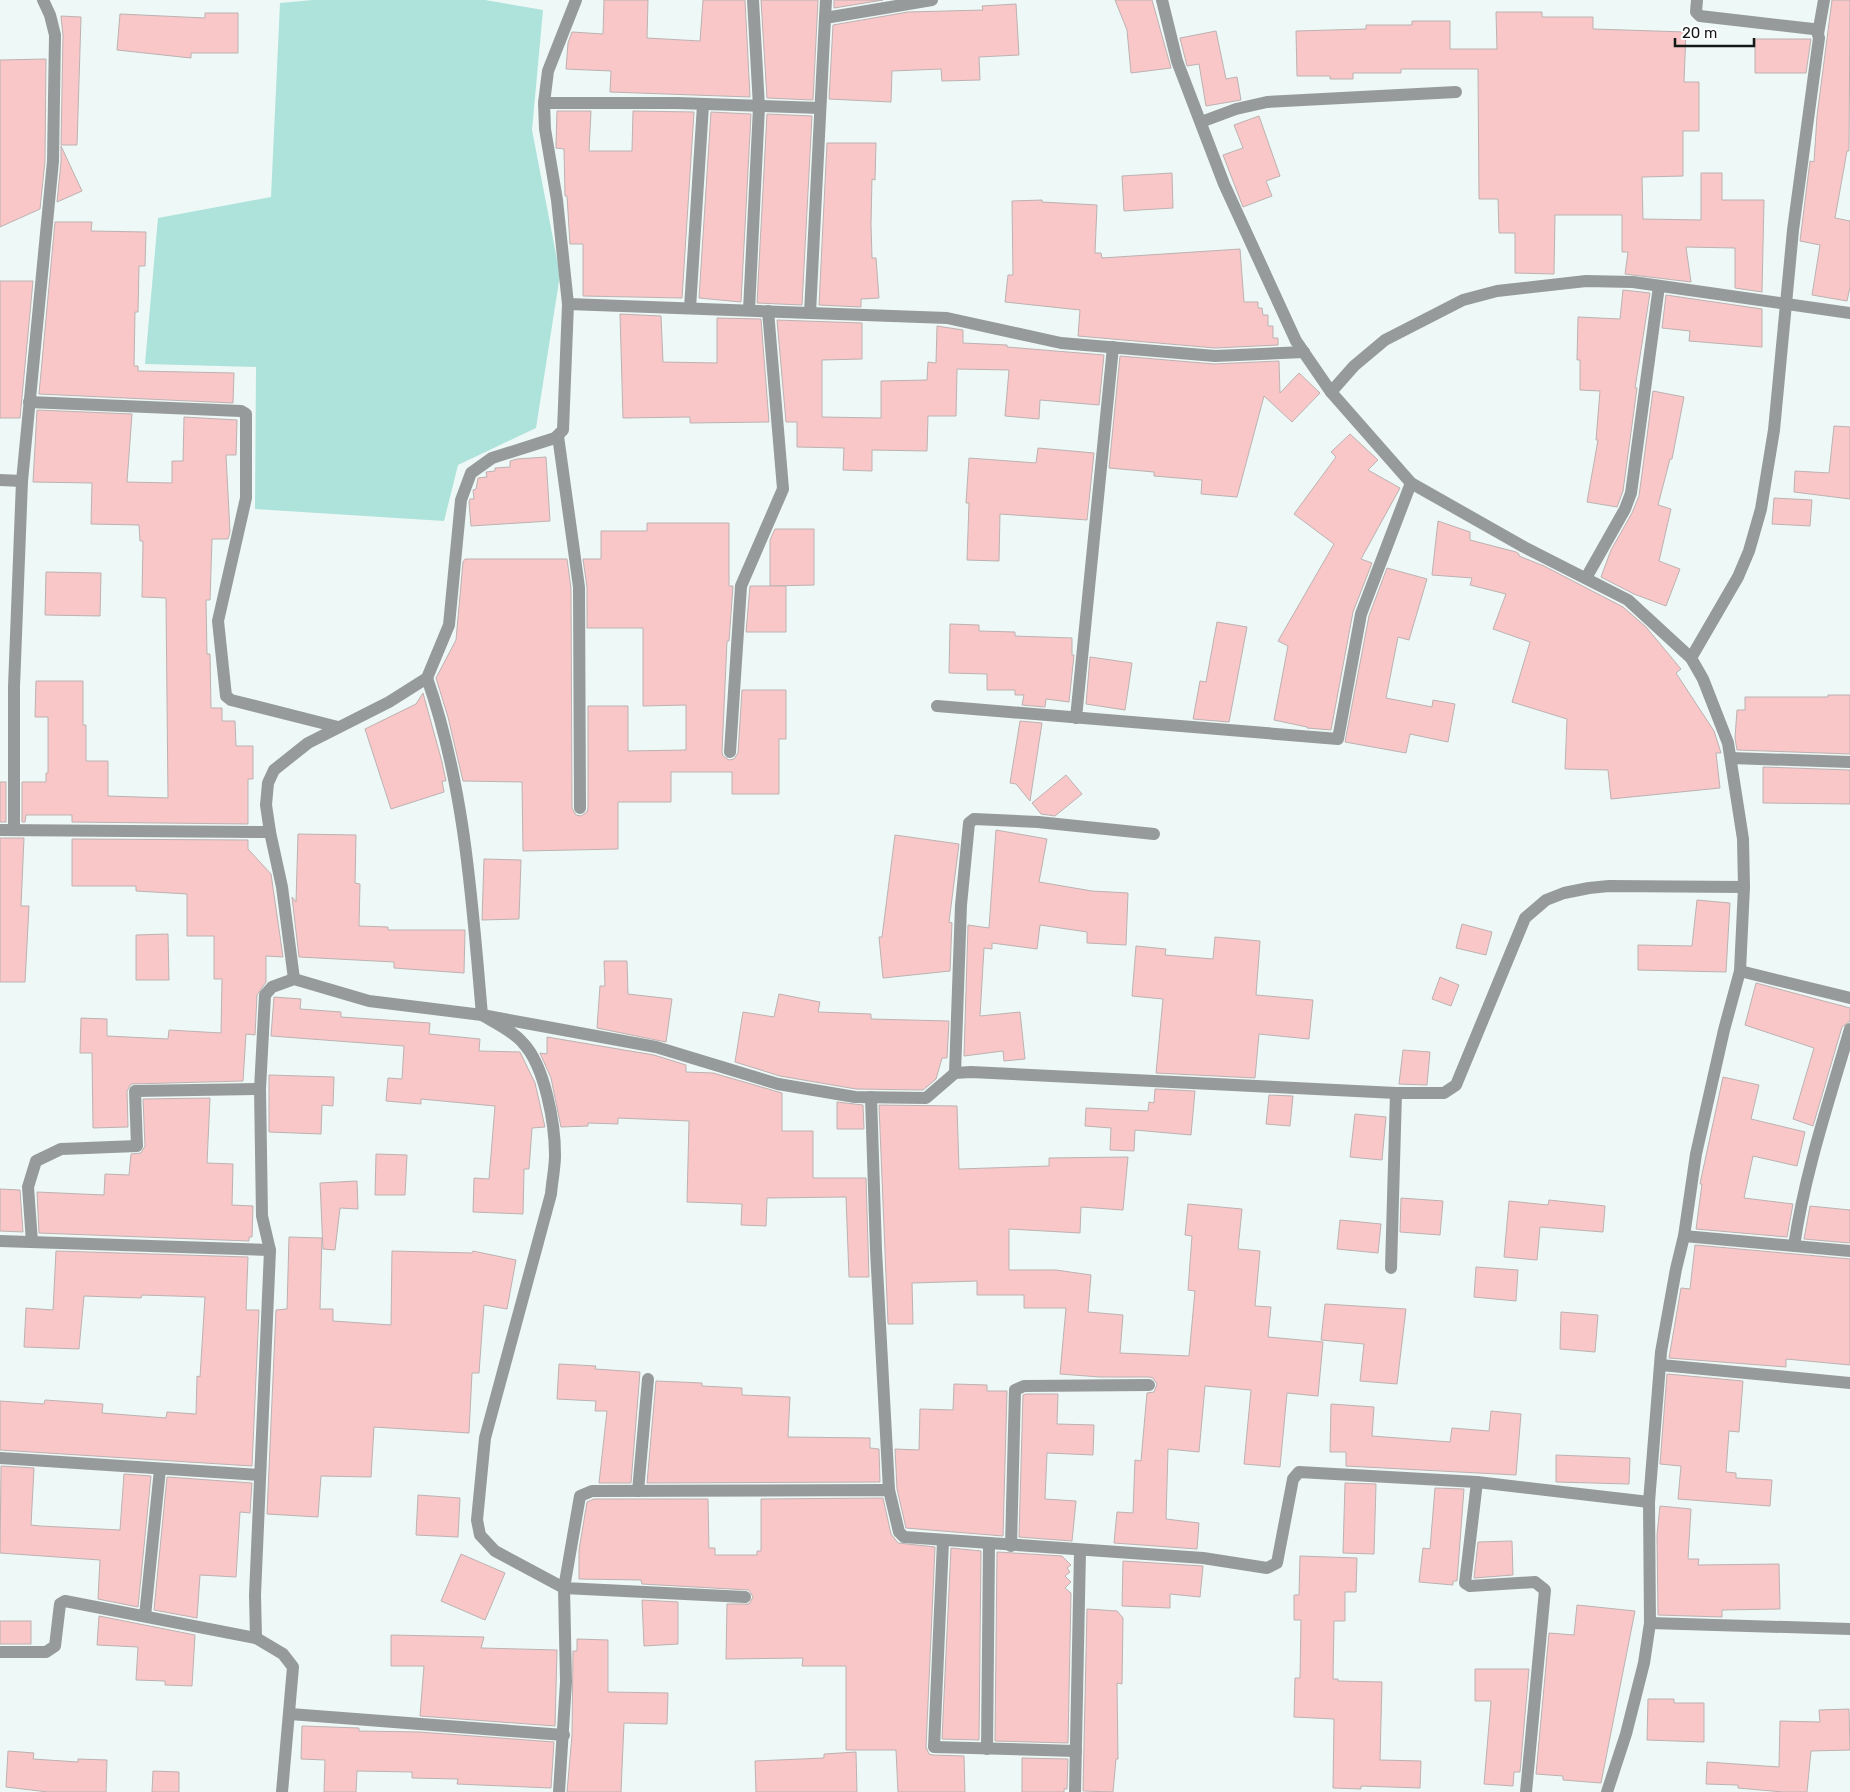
<svg xmlns="http://www.w3.org/2000/svg" width="1850" height="1792" font-family="Rubik,sans-serif">
<style>
.green{fill:#ade3db}
.building{fill:#f9c7c7;stroke:#bcb2b2}
.lines{fill:none;stroke-linecap:round;stroke-linejoin:round}
.minor{stroke:#969a9a;stroke-width:12}
</style>
<rect width="100%" height="100%" fill="#eef8f7"/>
<polygon class="green" points="313,0 485,0 543,10 532,130 560,275 536,428 458,465 444,521 255,509 256,367 145,364 158,218 271,197 280,3"/>
<g class="building">
<polygon points="604,0 648,0 647,38 700,41 703,0 745,0 750,97 610,92 611,71 566,69 568,43 572,32 603,34"/>
<polygon points="761,0 818,0 813,100 767,98"/>
<polygon points="834,0 883,0 834,8"/>
<polygon points="1115,0 1152,0 1171,68 1131,73 1127,30"/>
<polygon points="1832,0 1850,0 1849,151 1847,151 1835,218 1850,221 1850,287 1847,301 1812,295 1820,245 1800,241 1810,161 1814,162 1817,116"/>
<polygon points="1016,4 1019,55 979,57 980,80 942,81 941,69 892,71 891,102 829,99 833,25 908,12 983,10 982,6"/>
<polygon points="1496,12 1542,12 1542,17 1593,17 1593,29 1686,32 1684,82 1699,82 1699,131 1683,131 1683,176 1642,177 1643,219 1701,220 1701,173 1722,173 1722,200 1764,200 1762,292 1735,288 1735,248 1686,247 1691,282 1625,274 1628,252 1622,252 1622,215 1555,215 1554,274 1515,273 1515,233 1499,233 1498,199 1479,199 1478,69 1401,69 1401,73 1353,73 1353,79 1330,79 1330,76 1297,76 1296,31 1366,29 1366,25 1412,25 1412,21 1450,21 1450,49 1497,49"/>
<polygon points="205,13 238,13 238,53 191,53 191,58 117,50 120,14 205,18"/>
<polygon points="61,16 81,17 77,145 61,145 63,35"/>
<polygon points="1216,31 1226,79 1237,77 1241,100 1206,106 1199,64 1187,66 1180,38"/>
<polygon points="1755,39 1811,39 1806,73 1755,73"/>
<polygon points="46,59 45,161 40,209 0,227 0,60"/>
<polygon points="557,111 591,111 589,151 632,151 633,111 694,112 682,298 583,296 583,244 570,244 567,196 565,196 564,149 556,148 556,144"/>
<polygon points="711,112 751,114 741,302 699,298"/>
<polygon points="767,114 812,116 802,305 757,303"/>
<polygon points="1259,116 1280,176 1266,181 1272,196 1243,207 1223,155 1243,148 1234,125"/>
<polygon points="827,143 876,143 875,180 872,179 871,224 872,258 876,258 879,298 861,299 861,307 819,305"/>
<polygon points="61,146 82,191 57,202 61,162"/>
<polygon points="1172,173 1173,208 1124,211 1122,176"/>
<polygon points="1042,200 1042,202 1097,205 1095,253 1101,253 1102,258 1240,249 1244,302 1258,302 1258,308 1262,308 1263,315 1268,315 1268,326 1273,326 1273,338 1278,338 1278,345 1215,348 1078,336 1080,310 1005,302 1008,275 1013,275 1012,201"/>
<polygon points="55,222 92,222 91,231 146,232 145,266 139,266 138,312 135,312 134,366 138,366 138,371 234,373 233,403 39,394"/>
<polygon points="0,281 33,281 20,418 0,418"/>
<polygon points="1623,290 1650,293 1635,388 1637,388 1623,491 1617,507 1587,502 1598,440 1596,440 1600,391 1580,390 1580,360 1577,360 1578,317 1620,319"/>
<polygon points="1666,295 1762,309 1762,347 1689,341 1690,331 1662,328"/>
<polygon points="620,314 661,316 663,362 717,363 717,318 761,319 769,422 690,423 690,417 623,418"/>
<polygon points="777,320 862,323 862,359 822,360 822,417 881,418 881,381 927,380 928,362 936,363 937,326 963,330 963,343 1007,345 1007,347 1104,355 1099,405 1040,400 1039,419 1005,416 1009,370 957,369 956,416 928,416 927,451 872,450 872,471 843,470 844,448 797,447 797,422 786,422"/>
<polygon points="1120,356 1214,364 1279,361 1280,393 1299,373 1320,393 1292,422 1264,396 1237,497 1201,494 1202,480 1154,476 1154,472 1109,468"/>
<polygon points="1653,391 1684,397 1672,459 1670,459 1658,505 1671,509 1659,561 1680,569 1666,606 1634,594 1601,577 1611,550 1632,513 1639,496"/>
<polygon points="37,410 132,414 127,482 172,483 172,461 183,461 184,417 237,420 236,455 226,455 230,532 228,539 212,539 210,600 206,600 207,654 210,654 211,708 222,708 222,721 235,721 236,746 253,746 253,779 248,779 248,824 72,822 72,815 26,815 25,822 22,822 22,782 46,782 46,773 48,773 48,717 35,717 36,681 83,681 83,725 86,725 86,761 108,761 108,796 168,798 166,598 142,597 143,541 140,541 139,525 91,524 92,483 33,482"/>
<polygon points="1834,426 1850,427 1850,499 1794,492 1795,471 1829,473"/>
<polygon points="1350,434 1378,460 1368,470 1400,488 1361,559 1372,563 1353,612 1331,730 1307,728 1307,727 1274,720 1288,646 1278,641 1334,544 1294,514 1336,457 1331,452"/>
<polygon points="1038,448 1094,453 1087,520 1000,514 999,561 967,560 969,503 966,503 969,458 1036,463"/>
<polygon points="546,457 550,521 471,526 469,502 470,499 474,499 473,490 476,489 478,478 487,477 486,472 495,471 495,468 510,467 510,461 517,459"/>
<polygon points="1774,498 1812,500 1810,526 1772,524"/>
<polygon points="1438,521 1470,532 1470,540 1516,552 1519,554 1519,556 1544,566 1623,607 1646,627 1681,669 1676,673 1714,731 1721,753 1716,753 1720,788 1611,799 1608,770 1565,769 1567,719 1512,702 1530,642 1493,629 1506,594 1470,585 1472,578 1432,575"/>
<polygon points="647,523 729,523 729,586 733,586 729,641 727,641 722,752 723,756 729,760 734,759 738,753 742,690 786,690 786,739 779,739 779,794 732,794 732,772 671,772 671,802 618,802 618,849 523,851 522,782 463,781 448,717 436,678 456,640 463,562 465,559 567,559 571,588 572,808 576,815 581,816 587,812 588,808 588,706 628,706 628,751 686,750 686,705 643,706 643,628 587,628 587,587 583,559 601,559 601,531 647,531"/>
<polygon points="775,529 814,529 814,585 770,586 770,540"/>
<polygon points="1387,568 1427,579 1409,640 1398,637 1386,698 1432,707 1433,700 1455,704 1448,742 1410,734 1406,753 1345,742 1369,616"/>
<polygon points="46,572 101,573 100,616 45,615"/>
<polygon points="750,586 786,586 786,632 746,632"/>
<polygon points="1217,622 1247,627 1229,722 1193,719 1200,681 1206,682"/>
<polygon points="950,624 979,625 979,631 1015,632 1015,636 1072,638 1072,655 1074,655 1069,702 1046,699 1045,707 1022,705 1024,695 1015,695 1015,690 987,690 987,674 949,673"/>
<polygon points="1090,657 1132,663 1125,710 1086,704"/>
<polygon points="423,693 442,762 446,781 442,781 444,792 391,809 365,729 416,704"/>
<polygon points="1828,695 1850,695 1850,754 1737,750 1735,738 1737,710 1745,710 1745,697 1828,697"/>
<polygon points="1020,721 1042,723 1030,801 1016,784 1010,783"/>
<polygon points="1763,767 1850,770 1850,804 1763,803"/>
<polygon points="1066,775 1082,794 1055,816 1041,814 1032,803"/>
<rect x="0" y="782" width="6" height="40"/>
<polygon points="996,830 1047,839 1039,882 1092,891 1128,893 1126,945 1087,943 1087,932 1040,925 1037,949 992,943 992,949 984,948 980,1016 1020,1012 1025,1059 1004,1061 1003,1051 964,1056 968,925 989,928"/>
<polygon points="298,834 356,835 355,883 360,884 359,926 388,927 388,930 465,930 464,973 394,968 394,962 299,957 292,897 296,902"/>
<polygon points="895,835 959,844 949,922 952,923 950,971 883,978 879,937 882,937"/>
<polygon points="0,838 24,838 21,906 29,906 25,982 0,982"/>
<polygon points="72,839 248,840 248,849 271,874 283,957 266,956 266,982 257,995 255,1035 246,1034 243,1081 131,1084 127,1091 128,1127 93,1128 92,1053 80,1053 81,1018 107,1019 107,1036 168,1039 169,1030 221,1033 222,979 214,979 214,936 187,936 187,894 136,891 136,886 72,886"/>
<polygon points="484,859 521,860 519,919 482,920"/>
<polygon points="1697,900 1730,903 1726,972 1638,970 1638,945 1692,946"/>
<polygon points="1462,924 1492,932 1486,955 1456,948"/>
<polygon points="168,934 169,980 136,980 136,935"/>
<polygon points="1215,937 1260,941 1256,995 1313,1000 1309,1039 1259,1034 1255,1078 1156,1073 1163,999 1132,996 1136,946 1166,949 1165,955 1213,959"/>
<polygon points="604,961 627,961 628,994 672,999 666,1042 597,1028 600,986 605,986"/>
<polygon points="1440,977 1459,985 1451,1006 1432,999"/>
<polygon points="1756,983 1850,1008 1850,1021 1842,1027 1813,1126 1793,1119 1814,1048 1745,1025"/>
<polygon points="779,994 820,1002 818,1012 871,1014 871,1019 949,1021 947,1058 942,1058 936,1079 923,1090 856,1089 780,1076 735,1062 743,1012 774,1017"/>
<polygon points="274,997 301,999 300,1009 341,1012 341,1017 430,1023 429,1034 480,1039 479,1051 520,1052 535,1083 545,1127 532,1128 529,1169 524,1169 523,1214 473,1212 474,1178 489,1179 495,1106 421,1099 421,1104 386,1101 388,1078 402,1079 404,1046 271,1036"/>
<polygon points="547,1037 654,1055 686,1065 686,1072 713,1073 782,1093 782,1131 813,1131 813,1178 866,1178 869,1277 849,1277 846,1197 767,1198 766,1226 741,1225 742,1204 687,1202 689,1121 618,1118 618,1124 588,1123 588,1126 561,1127 551,1078 540,1053 547,1054"/>
<polygon points="1403,1050 1430,1052 1427,1085 1399,1084"/>
<polygon points="269,1075 334,1077 333,1106 322,1105 321,1134 269,1132"/>
<polygon points="1723,1077 1759,1085 1751,1119 1805,1132 1797,1166 1753,1156 1744,1198 1793,1204 1787,1237 1696,1229 1702,1184 1700,1184 1701,1179"/>
<polygon points="1155,1089 1195,1091 1191,1135 1135,1130 1134,1151 1110,1150 1111,1128 1085,1126 1086,1108 1148,1111 1149,1102 1154,1103"/>
<polygon points="1269,1095 1293,1096 1290,1126 1266,1124"/>
<polygon points="210,1098 207,1163 233,1164 232,1205 253,1206 252,1237 249,1237 249,1241 39,1233 37,1192 104,1195 105,1174 129,1175 131,1154 141,1153 145,1146 143,1099"/>
<polygon points="837,1102 863,1105 864,1129 837,1129"/>
<polygon points="879,1105 957,1106 959,1169 1049,1166 1049,1158 1128,1157 1123,1210 1081,1207 1080,1233 1009,1229 1009,1270 1056,1270 1091,1275 1088,1312 1123,1315 1120,1353 1189,1356 1195,1291 1188,1290 1192,1236 1185,1235 1188,1204 1242,1209 1238,1249 1260,1251 1255,1306 1271,1307 1268,1337 1323,1342 1318,1396 1287,1393 1280,1467 1244,1464 1251,1390 1205,1386 1199,1452 1168,1449 1166,1519 1199,1523 1197,1549 1114,1543 1117,1512 1133,1513 1135,1460 1141,1461 1147,1393 1154,1392 1157,1384 1153,1378 1149,1377 1100,1377 1060,1374 1066,1308 1024,1308 1024,1295 977,1295 977,1281 912,1283 913,1324 888,1324"/>
<polygon points="1355,1114 1386,1117 1382,1160 1350,1157"/>
<polygon points="376,1154 407,1155 405,1195 375,1195"/>
<polygon points="357,1181 358,1209 340,1208 335,1250 323,1249 320,1183"/>
<polygon points="0,1189 20,1190 23,1232 0,1231"/>
<polygon points="1401,1198 1443,1201 1440,1235 1400,1232"/>
<polygon points="1549,1200 1605,1206 1603,1232 1540,1227 1537,1260 1504,1257 1509,1201 1548,1205"/>
<polygon points="1810,1206 1850,1210 1850,1243 1804,1239"/>
<polygon points="1340,1220 1381,1224 1378,1253 1337,1249"/>
<polygon points="289,1237 322,1238 320,1309 333,1309 333,1321 391,1325 392,1251 472,1253 473,1251 516,1260 507,1309 484,1305 479,1373 472,1373 469,1433 374,1427 371,1477 321,1476 318,1517 267,1514 276,1310 287,1309"/>
<polygon points="1695,1245 1850,1259 1850,1365 1786,1359 1786,1367 1669,1358 1681,1288 1690,1289"/>
<polygon points="56,1251 248,1257 246,1310 259,1310 252,1466 0,1450 0,1401 44,1404 45,1400 103,1404 102,1413 166,1418 167,1412 196,1414 197,1376 200,1377 205,1297 142,1295 141,1298 84,1296 79,1349 24,1347 26,1308 53,1310"/>
<polygon points="1476,1267 1518,1270 1516,1301 1474,1297"/>
<polygon points="1325,1304 1406,1309 1397,1384 1360,1381 1364,1344 1321,1340"/>
<polygon points="1561,1312 1598,1315 1595,1352 1560,1349"/>
<polygon points="559,1364 596,1366 595,1369 640,1372 631,1483 599,1483 607,1411 595,1411 596,1401 557,1399"/>
<polygon points="1667,1374 1743,1381 1739,1432 1729,1431 1726,1472 1736,1473 1736,1478 1772,1480 1770,1506 1678,1499 1681,1466 1660,1464"/>
<polygon points="656,1381 702,1383 702,1386 742,1388 742,1395 790,1397 788,1437 870,1438 870,1448 879,1449 880,1482 647,1483"/>
<polygon points="954,1384 987,1385 987,1391 1007,1391 1003,1536 906,1528 897,1489 895,1449 919,1450 920,1409 953,1410"/>
<polygon points="1026,1394 1058,1394 1057,1424 1094,1425 1093,1455 1047,1453 1045,1499 1076,1501 1072,1541 1019,1537 1023,1395"/>
<polygon points="1331,1404 1374,1407 1372,1436 1450,1442 1452,1428 1489,1431 1491,1411 1521,1414 1516,1475 1346,1466 1346,1452 1330,1452"/>
<polygon points="1556,1455 1630,1458 1629,1484 1556,1482"/>
<polygon points="1,1466 34,1468 31,1525 40,1526 120,1530 124,1474 151,1476 138,1607 98,1599 100,1560 0,1553"/>
<polygon points="167,1477 252,1483 250,1513 240,1512 236,1577 200,1575 197,1618 154,1610"/>
<polygon points="1345,1483 1376,1484 1374,1554 1343,1553"/>
<polygon points="1435,1488 1464,1489 1457,1581 1453,1581 1453,1585 1419,1582 1423,1548 1430,1549"/>
<polygon points="418,1495 460,1498 458,1537 416,1535"/>
<polygon points="883,1498 891,1534 898,1543 935,1547 926,1747 929,1754 933,1755 964,1756 965,1792 898,1792 896,1750 846,1750 846,1666 802,1666 803,1658 726,1659 727,1604 749,1604 753,1597 749,1590 642,1584 641,1580 579,1579 579,1550 587,1502 594,1499 708,1499 709,1548 715,1548 715,1555 757,1555 757,1551 761,1551 761,1499"/>
<polygon points="1660,1506 1691,1509 1688,1559 1699,1559 1698,1565 1779,1564 1780,1609 1722,1610 1722,1617 1658,1615 1657,1535"/>
<polygon points="1512,1541 1513,1575 1474,1578 1478,1542"/>
<polygon points="951,1548 981,1551 979,1740 942,1739"/>
<polygon points="997,1552 1062,1556 1071,1565 1067,1568 1070,1572 1065,1576 1071,1582 1065,1588 1071,1593 1068,1743 995,1741"/>
<polygon points="461,1554 505,1573 485,1620 441,1601"/>
<polygon points="1300,1556 1357,1558 1356,1592 1345,1592 1345,1621 1334,1621 1333,1679 1338,1679 1338,1681 1382,1682 1380,1760 1421,1761 1420,1788 1361,1786 1361,1789 1333,1788 1334,1719 1294,1717 1295,1678 1300,1678 1301,1620 1294,1620 1294,1595 1299,1595"/>
<polygon points="1123,1561 1203,1566 1200,1597 1170,1594 1170,1608 1122,1606"/>
<polygon points="642,1600 678,1602 678,1644 644,1646"/>
<polygon points="1577,1605 1635,1611 1601,1783 1563,1780 1563,1776 1536,1774 1549,1633 1574,1635"/>
<polygon points="1087,1609 1117,1611 1123,1618 1122,1684 1117,1683 1118,1759 1116,1759 1113,1792 1083,1791"/>
<polygon points="99,1616 195,1635 192,1686 165,1685 165,1681 136,1680 138,1647 97,1645"/>
<rect x="0" y="1621" width="31" height="23"/>
<polygon points="391,1635 484,1637 481,1648 557,1650 555,1726 420,1716 424,1666 391,1666"/>
<polygon points="577,1639 608,1640 608,1692 668,1693 667,1724 624,1723 621,1792 567,1792 572,1735 573,1651 577,1651"/>
<polygon points="1475,1669 1529,1669 1520,1772 1514,1772 1513,1786 1484,1784 1491,1701 1475,1701"/>
<polygon points="1648,1699 1674,1699 1674,1703 1704,1703 1704,1742 1647,1740"/>
<polygon points="1849,1709 1850,1750 1811,1751 1807,1792 1783,1792 1738,1788 1738,1785 1706,1784 1707,1762 1779,1767 1780,1721 1820,1722 1819,1710"/>
<polygon points="302,1726 359,1728 359,1731 419,1732 554,1742 551,1788 457,1784 458,1779 412,1778 412,1772 357,1771 356,1792 324,1792 325,1760 301,1759"/>
<polygon points="8,1751 34,1753 33,1759 78,1762 78,1759 107,1760 106,1792 48,1792 6,1787"/>
<polygon points="856,1752 857,1792 756,1792 755,1761 824,1758 824,1754"/>
<polygon points="1022,1758 1068,1759 1067,1789 1064,1789 1064,1792 1022,1792"/>
<polygon points="153,1771 179,1772 179,1792 152,1792"/>
</g>
<g class="lines">
<g class="minor">
<polyline points="1162,0 1177,61 1224,184 1296,341 1331,392 1411,483 1524,547 1628,600 1691,658 1703,679 1728,743 1743,839 1744,887 1740,971 1724,1030 1696,1154 1684,1236 1676,1269 1661,1352 1649,1502 1650,1623 1644,1663 1626,1734 1607,1792"/>
<polyline points="825,18 826,0"/>
<polyline points="1818,34 1824,0"/>
<polyline points="544,103 677,103 820,108"/>
<polyline points="1201,122 1236,109 1267,102 1456,92"/>
<polyline points="568,304 947,318 1061,343 1215,356 1304,352"/>
<polyline points="690,308 703,105"/>
<polyline points="749,310 759,107 753,0"/>
<polyline points="810,313 825,18 932,0"/>
<polyline points="1331,392 1354,366 1385,340 1463,300 1497,291 1586,281 1633,282 1850,313"/>
<polyline points="29,402 241,411 246,414 246,498 218,621 226,696 231,700 338,727"/>
<polyline points="558,436 579,587 580,808"/>
<polyline points="0,480 22,481"/>
<polyline points="1586,578 1625,509 1631,493 1659,286"/>
<polyline points="1691,658 1738,577 1749,551 1761,509 1774,430 1793,230 1819,38 1817,31 1813,29 1700,16 1696,12 1697,0"/>
<polyline points="937,706 1338,739 1361,614 1411,483"/>
<polyline points="1076,718 1113,347"/>
<polyline points="730,752 741,586 783,489 768,311"/>
<polyline points="1731,758 1850,762"/>
<polyline points="0,830 270,832 282,887 294,979"/>
<polyline points="14,830 14,687 22,481 53,161 55,35 50,15 43,0"/>
<polyline points="270,832 266,805 268,783 274,770 308,743 389,702 427,678 449,625 461,500 471,473 492,458 555,438 563,430 568,304 557,200 545,129 544,103 548,71 576,0"/>
<polyline points="1740,971 1850,998"/>
<polyline points="955,1073 961,905 969,823 974,819 1038,822 1154,834"/>
<polyline points="871,1097 876,1250 889,1490"/>
<polyline points="1684,1236 1850,1251"/>
<polyline points="0,1241 270,1250"/>
<polyline points="32,1242 28,1187 36,1161 61,1149 137,1146 135,1091 260,1089"/>
<path d="M1794,1246c11,-74 35,-145 56,-217"/>
<polyline points="1391,1268 1396,1093"/>
<polyline points="1661,1365 1850,1383"/>
<polyline points="0,1458 259,1475"/>
<polyline points="1477,1482 1465,1583 1470,1586 1535,1582 1545,1590 1526,1792"/>
<polyline points="638,1491 648,1379"/>
<polyline points="943,1541 934,1747 1076,1751"/>
<polyline points="1011,1546 1015,1390 1024,1386 1149,1385"/>
<polyline points="745,1597 564,1588 580,1496 592,1491 889,1490 899,1532 904,1537 1203,1558 1267,1568 1277,1563 1293,1479 1299,1472 1477,1482 1649,1502"/>
<polyline points="145,1616 160,1469"/>
<polyline points="1650,1623 1850,1629"/>
<polyline points="256,1638 283,1654 293,1667 282,1792"/>
<path d="M0,1652h46l9,-6 5,-42 5,-3 191,37 -1,-43 15,-345 -8,-34 -2,-127 5,-94 7,-8 22,-8 75,22 113,14c-10,-114 -17,-228 -55,-337"/>
<polyline points="290,1714 564,1735"/>
<polyline points="987,1749 989,1545"/>
<path d="M559,1792l7,-110 -2,-94 -69,-37 -15,-16 -3,-15 8,-82 66,-244c1,-13 4,-26 4,-39 0,-31 -10,-89 -32,-112 -10,-12 -28,-20 -41,-28l174,32 122,37 77,13 71,1 29,-25 16,-1 425,21h48l12,-8 69,-167 21,-18 18,-7 25,-5 20,-2 135,1"/>
<polyline points="1075,1792 1080,1551"/>
</g>
</g>
<path d="M1675 38v8h79v-8" fill="none" stroke="#141817" stroke-width="2.5"/>
<text x="1682" y="38" font-size="15" fill="#141817" stroke="#ffffff" stroke-width="4" paint-order="stroke">20 m</text>
</svg>
